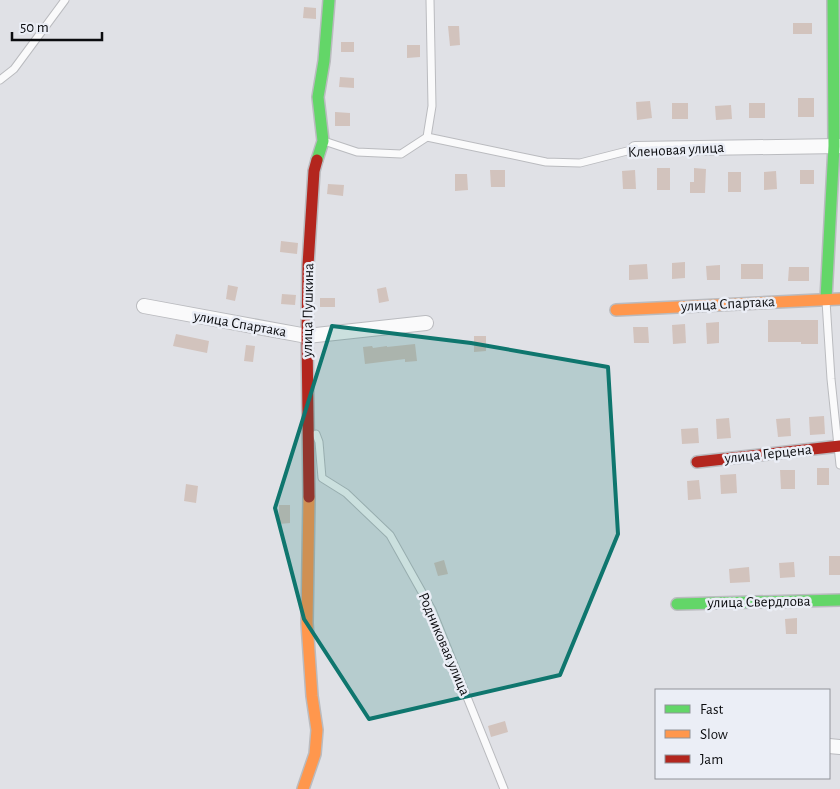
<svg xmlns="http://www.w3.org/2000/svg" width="840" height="789" font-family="'Alegreya Sans',sans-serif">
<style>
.building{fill:#d2c3bd}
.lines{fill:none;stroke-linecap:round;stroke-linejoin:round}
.lane-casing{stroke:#babbbf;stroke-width:9}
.street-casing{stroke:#babbbf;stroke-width:16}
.fast-casing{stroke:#babbbf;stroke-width:14}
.slow-casing{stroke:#babbbf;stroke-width:14}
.jam-casing{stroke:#babbbf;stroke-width:14}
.lane{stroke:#fafafb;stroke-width:7}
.street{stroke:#fafafb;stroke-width:14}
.fast{stroke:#63d668;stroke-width:11}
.slow{stroke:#ff974d;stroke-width:11}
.jam{stroke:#b3261e;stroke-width:11}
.marked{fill:#0f766e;fill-opacity:0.2;stroke:#0f766e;stroke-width:4;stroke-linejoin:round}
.labels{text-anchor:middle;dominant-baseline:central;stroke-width:5;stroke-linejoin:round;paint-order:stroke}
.street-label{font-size:15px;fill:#0b0c0f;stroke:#ebeef6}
</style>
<rect width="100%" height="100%" fill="#e0e1e6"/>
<g class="building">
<polygon points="304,7 316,8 316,19 303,18"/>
<rect x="793" y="23" width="19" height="11"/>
<polygon points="448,26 459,26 460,45 450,46"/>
<rect x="341" y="42" width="13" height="10"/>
<polygon points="407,45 420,45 420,57 407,58"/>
<polygon points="340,77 354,78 354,88 339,87"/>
<rect x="798" y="98" width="16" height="19"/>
<polygon points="650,101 652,118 637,120 636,102"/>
<rect x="672" y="103" width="16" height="16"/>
<rect x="749" y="103" width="16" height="15"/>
<polygon points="731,105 732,119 716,120 715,106"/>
<polygon points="335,112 350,113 350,126 335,126"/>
<rect x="657" y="168" width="13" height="22"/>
<polygon points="694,168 706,169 705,193 690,193 690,182 694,182"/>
<polygon points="490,170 505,170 505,187 491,187"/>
<polygon points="635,170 636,189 623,189 622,171"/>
<rect x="800" y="170" width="14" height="14"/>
<polygon points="776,171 777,189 764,190 764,172"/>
<rect x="728" y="172" width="13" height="20"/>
<polygon points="455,174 467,174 468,190 455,191"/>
<polygon points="328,184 344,185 343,196 327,194"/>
<polygon points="281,241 298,243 297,254 280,252"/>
<polygon points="685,262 685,278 672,279 672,263"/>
<polygon points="647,264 648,279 629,280 629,265"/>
<rect x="741" y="264" width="22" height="15"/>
<polygon points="720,265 720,280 707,280 706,266"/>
<polygon points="789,267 809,267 809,281 788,281"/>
<polygon points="228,285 238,287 235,301 226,299"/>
<polygon points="386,287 389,301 379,303 377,289"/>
<polygon points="282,294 296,295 295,305 281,304"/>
<rect x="320" y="298" width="15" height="9"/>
<polygon points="768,320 818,320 818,344 801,344 801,342 768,342"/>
<polygon points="719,322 719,343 707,344 706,323"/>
<polygon points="685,324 686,343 673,344 672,325"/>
<polygon points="633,327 648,327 649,343 634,343"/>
<polygon points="176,334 209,341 207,353 173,346"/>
<polygon points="474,336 486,336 486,351 474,352"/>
<polygon points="415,344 417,361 405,362 405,359 365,364 363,347 372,346 373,348 387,346 387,347"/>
<polygon points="246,345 255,346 253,362 244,361"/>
<polygon points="824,416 825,434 810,435 809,417"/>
<polygon points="729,418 731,438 717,439 716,419"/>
<polygon points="790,418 791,436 778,437 776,419"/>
<polygon points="698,428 699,443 682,444 681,429"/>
<rect x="817" y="468" width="12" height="17"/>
<polygon points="780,470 795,470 795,489 781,489"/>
<polygon points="736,474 737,493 721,494 720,475"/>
<polygon points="699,480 701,499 688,500 687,481"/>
<polygon points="186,484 198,486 196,503 184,501"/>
<polygon points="279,505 290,505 290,523 279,524"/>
<rect x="829" y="556" width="11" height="19"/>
<polygon points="444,560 448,574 438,576 434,563"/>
<polygon points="794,562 795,577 780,578 779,563"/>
<polygon points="749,567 750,582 730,583 729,569"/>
<polygon points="797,618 797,634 786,634 785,619"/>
<polygon points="505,721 508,732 491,737 488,726"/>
</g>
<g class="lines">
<g class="lane-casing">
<g id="lane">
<polyline points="0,80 14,69 65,0"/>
<polyline points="427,137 546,162 580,163 635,149"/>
<polyline points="324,141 357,152 401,154 427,137 432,106 430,0"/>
<polyline points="826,301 831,379 840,465"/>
<polyline points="316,434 319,442 322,478 346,493 390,535 432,610 504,789"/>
</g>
</g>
<g class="street-casing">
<g id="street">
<polyline points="635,149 840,146"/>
<polyline points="144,306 307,336 426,323"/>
<polyline points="829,746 840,747"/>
</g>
</g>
<g class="fast-casing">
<g id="fast">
<polyline points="317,160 323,141 318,97 324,61 329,0"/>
<polyline points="826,299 834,146 833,0"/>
<polyline points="677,604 840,600"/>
</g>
</g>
<g class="slow-casing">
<g id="slow">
<polyline points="616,310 840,299"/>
<polyline points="303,789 315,754 317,730 312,696 307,623 309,497"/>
</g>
</g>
<g class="jam-casing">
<g id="jam">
<polyline points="697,462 840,446"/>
<polyline points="309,497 307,336 308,265 314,171 317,160"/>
</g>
</g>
<use href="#lane" class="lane"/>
<use href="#street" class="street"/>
<use href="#fast" class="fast"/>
<use href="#slow" class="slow"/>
<use href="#jam" class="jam"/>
</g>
<path class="marked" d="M332,326l139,17 137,24 10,167 -58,141 -191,44 -65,-100 -29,-111z"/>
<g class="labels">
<g class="street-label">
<text transform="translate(676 150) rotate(-3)">Кленовая улица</text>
<text transform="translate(728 304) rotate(-3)">улица Спартака</text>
<text transform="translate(308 310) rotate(-89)">улица Пушкина</text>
<text transform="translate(240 324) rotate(10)">улица Спартака</text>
<text transform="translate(768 454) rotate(-6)">улица Герцена</text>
<text transform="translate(759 602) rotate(-1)">улица Свердлова</text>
<text transform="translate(444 644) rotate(67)">Родниковая улица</text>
</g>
</g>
<rect x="655" y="689" width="175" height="90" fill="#ebeef6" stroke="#91949a"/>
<rect x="665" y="705" width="25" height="8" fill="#63d668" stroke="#91949a"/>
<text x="700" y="714" font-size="15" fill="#0b0c0f">Fast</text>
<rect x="665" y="730" width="25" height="8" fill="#ff974d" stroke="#91949a"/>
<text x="700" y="739" font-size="15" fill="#0b0c0f">Slow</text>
<rect x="665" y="755" width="25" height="8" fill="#b3261e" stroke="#91949a"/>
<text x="700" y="764" font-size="15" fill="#0b0c0f">Jam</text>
<path d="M12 32v8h90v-8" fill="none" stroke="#0b0c0f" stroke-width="2.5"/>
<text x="20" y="32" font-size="15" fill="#0b0c0f" stroke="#ebeef6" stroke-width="4" paint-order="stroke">50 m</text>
</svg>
